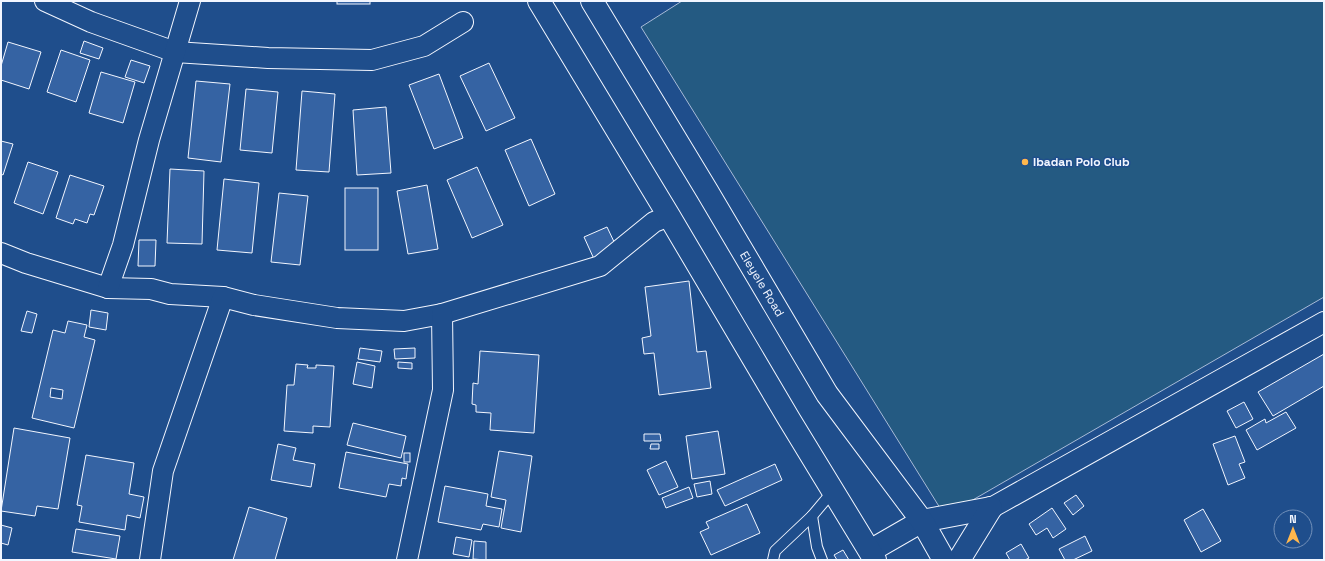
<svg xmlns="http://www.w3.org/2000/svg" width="1325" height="561" font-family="'Space Grotesk',sans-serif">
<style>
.green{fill:#245a82;stroke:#a8bbd7}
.building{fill:#3563a3;stroke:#f2f6ff;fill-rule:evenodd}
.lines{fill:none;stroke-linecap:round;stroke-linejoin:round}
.lane-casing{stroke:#f2f6ff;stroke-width:12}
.street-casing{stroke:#f2f6ff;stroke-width:22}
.secondary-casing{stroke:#f2f6ff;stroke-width:24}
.primary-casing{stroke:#f2f6ff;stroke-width:24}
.lane{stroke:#1f4e8c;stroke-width:10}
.street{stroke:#1f4e8c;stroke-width:20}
.secondary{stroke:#1f4e8c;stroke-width:22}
.primary{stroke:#1f4e8c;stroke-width:22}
.poi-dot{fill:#ffb74d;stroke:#1f4e8c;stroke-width:1.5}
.labels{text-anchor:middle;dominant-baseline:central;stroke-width:3;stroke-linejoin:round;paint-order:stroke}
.poi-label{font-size:12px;font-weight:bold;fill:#f2f6ff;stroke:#1f4e8c;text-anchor:start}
.street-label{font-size:12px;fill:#f2f6ff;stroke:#1f4e8c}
</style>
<rect width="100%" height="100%" fill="#1f4e8c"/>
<polygon class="green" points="682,1 1324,1 1324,297 945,516 641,27"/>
<g class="building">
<rect x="337" y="1" width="33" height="3"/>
<polygon points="84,41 103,48 99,59 80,53"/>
<polygon points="8,42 41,52 29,89 1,80 1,66"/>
<polygon points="61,50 90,60 76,102 47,92"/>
<polygon points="131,60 150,66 144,83 125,77"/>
<polygon points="489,63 515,118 486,131 460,76"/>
<polygon points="101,72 135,82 123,123 89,113"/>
<polygon points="439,74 463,138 434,149 409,85"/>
<polygon points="196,81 230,84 221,162 188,158"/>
<polygon points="246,89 278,92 272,153 240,150"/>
<polygon points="302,91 335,94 329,172 296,170"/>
<polygon points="386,107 391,173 357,175 353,110"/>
<polygon points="531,139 555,194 529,206 505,150"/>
<polygon points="1,141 13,144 3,175 1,174"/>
<polygon points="28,162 58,172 43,214 14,203"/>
<polygon points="477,167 503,225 472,238 447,180"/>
<polygon points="170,169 204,171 202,244 167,243"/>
<polygon points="70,175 104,186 94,215 90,214 87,223 75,219 73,224 56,218"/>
<polygon points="224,179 259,183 252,253 217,250"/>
<polygon points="427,185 438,249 408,254 397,191"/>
<rect x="345" y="188" width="33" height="62"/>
<polygon points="279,193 308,196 300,265 271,262"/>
<polygon points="607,227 617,248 594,259 584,237"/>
<polygon points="139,240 156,240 155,266 138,266"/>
<polygon points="689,281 697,352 706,351 711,388 659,395 654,353 644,354 642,338 651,336 645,287"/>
<polygon points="91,310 108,313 106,330 89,327"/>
<polygon points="27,311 37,314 32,333 21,331"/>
<path d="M68,321l19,4 -3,12 11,3 -21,88 -42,-10 21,-88 12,3zM51,388l12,2 -1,9 -12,-2z"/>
<polygon points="360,348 382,351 380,362 358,359"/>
<polygon points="415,348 415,358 395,359 394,349"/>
<polygon points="480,351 539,355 534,433 490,430 491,413 476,412 476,405 472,404 473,383 478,384"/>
<polygon points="1324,354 1324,386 1273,416 1258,392"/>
<polygon points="357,362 375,366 372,388 353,384"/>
<polygon points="398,362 412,363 412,369 398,368"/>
<polygon points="296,364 308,365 307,368 316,368 316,365 334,366 330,427 313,426 313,433 284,431 287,385 294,385"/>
<polygon points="1244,402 1253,419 1236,428 1227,411"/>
<polygon points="1286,412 1296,428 1257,450 1246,430 1265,419 1266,423"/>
<polygon points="353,423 406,436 401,458 347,445"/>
<polygon points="14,428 70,438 58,509 37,506 35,516 1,511"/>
<polygon points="718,431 725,474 692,479 686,436"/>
<polygon points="644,434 660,434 661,441 644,441"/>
<polygon points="1235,436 1245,462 1239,464 1245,478 1228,485 1213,444"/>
<polygon points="278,444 296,448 293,460 315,464 311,487 271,480"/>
<polygon points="651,444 659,444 659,449 650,449"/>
<polygon points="499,451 532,456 521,532 501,528 506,500 491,497"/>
<polygon points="346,452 408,464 406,479 402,478 401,486 389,484 386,497 339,488"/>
<rect x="404" y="453" width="6" height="9"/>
<polygon points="86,455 134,463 129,494 144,497 140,518 127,515 125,530 79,522 82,506 77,505"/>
<polygon points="666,461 678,487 659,495 647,470"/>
<polygon points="775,464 782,480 725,506 717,490"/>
<polygon points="710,481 712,494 697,497 694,484"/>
<polygon points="445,486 488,494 486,506 502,509 499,527 483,524 481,530 438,522"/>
<polygon points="689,487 693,498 666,508 662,498"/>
<polygon points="1076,495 1084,506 1073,515 1064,503"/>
<polygon points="747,504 760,533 711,555 700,532 709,528 706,522"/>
<polygon points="249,507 287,518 275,560 233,560"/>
<polygon points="1052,508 1066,529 1053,538 1047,528 1036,535 1029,524"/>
<polygon points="1203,509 1221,541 1201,552 1184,520"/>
<polygon points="1,525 12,528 8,545 1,543"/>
<polygon points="76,529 120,536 116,559 72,552"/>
<polygon points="1085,536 1092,551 1073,560 1065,560 1059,549"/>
<polygon points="456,537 472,540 469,557 453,554"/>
<polygon points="474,541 486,542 486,560 473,559"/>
<polygon points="1021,544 1029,558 1025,560 1010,560 1006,553"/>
<polygon points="843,550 849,560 837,560 834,555"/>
</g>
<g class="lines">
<g class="lane-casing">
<g id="lane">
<polyline points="812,516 817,547 822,560"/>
<polyline points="773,560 775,551 812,516 833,491"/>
</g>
</g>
<g class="street-casing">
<g id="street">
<polyline points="45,1 91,22 175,52 268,58 372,60 424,46 463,22"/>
<polyline points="1,253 26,263 108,288 151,289 170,294 223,297 254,305 337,318 404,321 442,314 600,266 654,222 669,216"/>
<polyline points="108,288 123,245 149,140 190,1"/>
<polyline points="991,508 1324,322"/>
<polyline points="150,560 163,471 223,297"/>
<polyline points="407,560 443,390 442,314"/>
</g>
</g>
<g class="secondary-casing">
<g id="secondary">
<polyline points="870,551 922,521 991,508"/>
<polyline points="959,560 991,508"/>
</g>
</g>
<g class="primary-casing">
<g id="primary">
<polyline points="539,1 669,216 789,419 875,560"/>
<polyline points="592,1 707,191 827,394 922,521 944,560"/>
</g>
</g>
<use href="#lane" class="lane"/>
<use href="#street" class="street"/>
<use href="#secondary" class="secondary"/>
<use href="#primary" class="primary"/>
</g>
<circle class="poi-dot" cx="1025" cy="162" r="4"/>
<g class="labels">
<g class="poi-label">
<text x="1033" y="162">Ibadan Polo Club</text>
</g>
<g class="street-label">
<text transform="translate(762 284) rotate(59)">Eleyele Road</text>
</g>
</g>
<rect width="1325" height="561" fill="none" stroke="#f2f6ff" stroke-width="4"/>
<g transform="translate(1293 529)"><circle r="19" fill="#1f4e8c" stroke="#7391ba"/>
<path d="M0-3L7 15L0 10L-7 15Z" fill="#ffb74d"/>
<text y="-6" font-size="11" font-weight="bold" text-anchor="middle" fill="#f2f6ff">N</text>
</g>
</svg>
